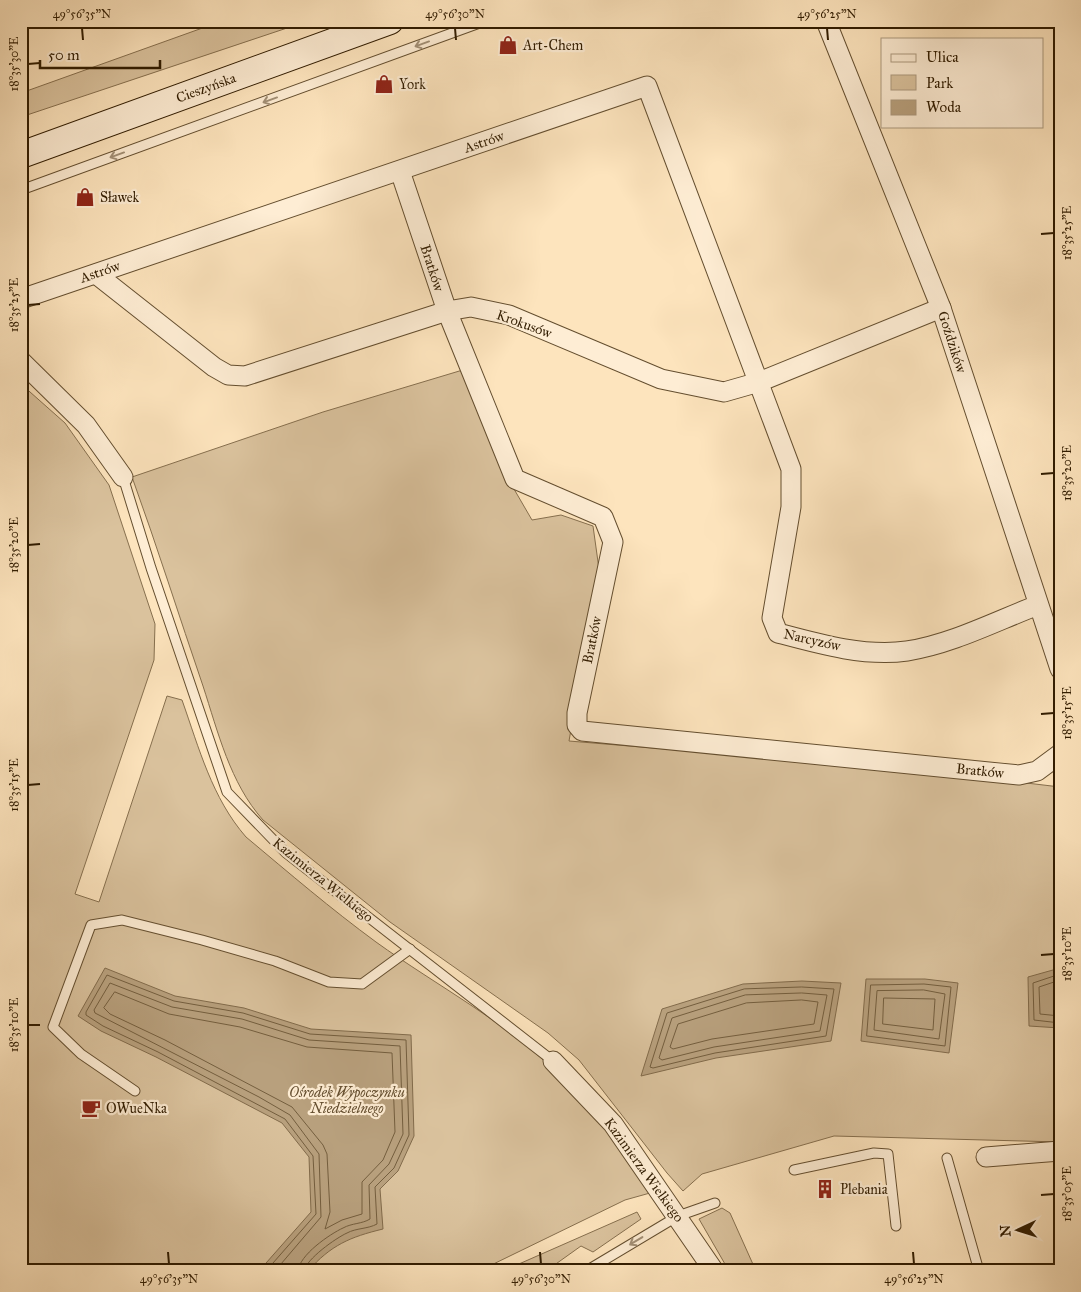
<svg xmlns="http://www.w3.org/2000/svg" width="1081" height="1292" font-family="'IM FELL Great Primer',serif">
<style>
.green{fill:#dac29d;stroke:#866f4e}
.water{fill:#b8a07d;stroke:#826b4b}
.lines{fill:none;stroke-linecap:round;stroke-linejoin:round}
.shore{stroke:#745e3e;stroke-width:1}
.service-casing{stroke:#644e2f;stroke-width:11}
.minor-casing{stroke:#644e2f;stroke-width:21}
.secondary-casing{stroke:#311c00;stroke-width:28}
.service{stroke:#feedd4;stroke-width:9}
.minor{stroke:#feedd4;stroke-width:19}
.secondary{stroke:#feedd4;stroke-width:26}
.oneway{stroke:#a28f75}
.ticks{fill:none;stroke:#311c00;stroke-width:2}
.labels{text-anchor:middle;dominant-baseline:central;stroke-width:4.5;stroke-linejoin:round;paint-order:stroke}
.poi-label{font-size:14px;fill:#311c00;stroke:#feedd4;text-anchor:start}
.street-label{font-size:14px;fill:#311c00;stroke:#feedd4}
.park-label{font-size:14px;font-style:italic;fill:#644e2f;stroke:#feedd4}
.neatline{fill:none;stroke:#311c00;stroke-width:2}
.ticks-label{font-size:12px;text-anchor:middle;fill:#311c00}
</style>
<rect width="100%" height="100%" fill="#fde4bd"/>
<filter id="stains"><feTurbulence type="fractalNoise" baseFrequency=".004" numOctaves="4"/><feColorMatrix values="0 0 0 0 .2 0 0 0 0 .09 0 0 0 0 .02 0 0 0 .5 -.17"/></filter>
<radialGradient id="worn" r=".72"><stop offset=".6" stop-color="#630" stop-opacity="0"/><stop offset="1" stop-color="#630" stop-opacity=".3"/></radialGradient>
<g class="green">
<polygon points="222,21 308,21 21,117 21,93"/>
<path d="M466,369l41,108 25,43 29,-5 32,11 6,43 -30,172 349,29 142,17v355l-226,-6 -132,38 -19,17 -16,-18 -88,-113 -31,-27 -158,-111 -127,-102c-33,-37 -45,-88 -60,-134 -24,-70 -46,-140 -71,-209l191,-65z"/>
<path d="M21,384l44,39 44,62 46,139 -1,36 -79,234 24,8 68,-206 15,4c17,48 30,98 64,137 43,36 85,72 130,105 61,44 131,80 184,134 35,34 62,78 90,117l-25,7 -146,71h-458z"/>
<polygon points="722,1208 730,1213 756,1271 729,1271 699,1219"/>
<polygon points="637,1212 641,1219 593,1252 581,1246 546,1271 503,1271"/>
</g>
<g class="water">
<path d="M105,968l70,28 69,12 67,21 100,6 3,101 -16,35 -18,18 3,40c-33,8 -52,16 -75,42h-49l52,-59 -2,-55 -27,-34 -126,-66 -55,-26 -23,-15z"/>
<polygon points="1060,968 1060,1028 1029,1026 1028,977"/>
<polygon points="866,979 925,979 958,983 949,1053 861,1041"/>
<polygon points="802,981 841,983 831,1041 716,1058 641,1076 662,1009 743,984"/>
</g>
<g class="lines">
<g class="shore">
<polyline points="1060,974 1033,983 1034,1020 1060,1023"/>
<polyline points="1060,980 1039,987 1040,1014 1060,1016"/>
<polygon points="871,985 924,984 951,987 945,1046 867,1036"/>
<polygon points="802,987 834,989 826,1036 715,1053 653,1068 650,1067 667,1013 744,989"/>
<polygon points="924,990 945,994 939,1039 874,1030 877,991"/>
<polygon points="115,992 169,1014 240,1027 307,1047 392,1053 395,1132 383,1160 362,1182 362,1214 342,1220 325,1229 330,1212 327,1154 323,1145 292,1107 165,1040 110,1014 104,1008"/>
<polygon points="802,993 827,995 820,1031 714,1047 662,1060 659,1058 672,1018 745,995"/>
<polygon points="884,998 935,999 933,1030 883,1024"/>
<polygon points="802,1000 818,1002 814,1024 712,1039 673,1049 670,1047 678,1024 746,1003"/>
<path d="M266,1271l50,-57 -3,-58 -28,-37 -127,-67 -55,-26 -17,-11v-3l21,-37 67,26 69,12 67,21 96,6 3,95 -15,33 -19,19 2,37c-9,5 -21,4 -30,9 -11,5 -41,26 -43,38"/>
<path d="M275,1271l46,-54 -2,-63 -29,-39 -31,-18 -164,-84 -1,-3 16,-27 62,24 70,12 67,21 91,6 3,88 -14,30 -20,21 1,34c-8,5 -18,4 -27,9 -13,6 -44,27 -45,43"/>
</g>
<g class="service-casing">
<g id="service">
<polyline points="21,190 485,21"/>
<polyline points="123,477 151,568 227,792 286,853 553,1061"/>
<polyline points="135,1091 81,1054 53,1027 91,925 122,920 202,940 275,961 329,982 362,984 410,949"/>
<polyline points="947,1158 979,1271"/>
<polyline points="794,1170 874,1153 888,1154 896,1226"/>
<polyline points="586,1271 678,1216 715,1203"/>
</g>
</g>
<g class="minor-casing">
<g id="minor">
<polyline points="826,21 941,308 1060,669"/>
<polyline points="400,171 447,311 515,479 603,517 613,542 577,713 577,725 582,731 1019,775 1037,771 1060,754"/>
<polyline points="96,274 214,367 228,375 245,376 447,311 471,307 509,315 661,379 724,392 759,382 941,308"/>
<path d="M21,299l626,-213 144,383v38l-19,111 6,15c41,11 87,24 129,18 45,-7 89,-30 131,-46"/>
<polyline points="21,361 86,425 123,477"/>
<polyline points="553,1061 613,1124 714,1271"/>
<polyline points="986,1157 1060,1151"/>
</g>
</g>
<g class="secondary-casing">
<polyline id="secondary" points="21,155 390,21"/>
</g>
<use href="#service" class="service"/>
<use href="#minor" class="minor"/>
<use href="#secondary" class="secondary"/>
</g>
<defs><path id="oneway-shaft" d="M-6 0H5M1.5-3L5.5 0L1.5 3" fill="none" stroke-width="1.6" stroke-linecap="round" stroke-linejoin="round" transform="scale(1.25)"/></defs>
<g class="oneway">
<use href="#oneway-shaft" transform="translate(422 44) rotate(160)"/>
<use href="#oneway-shaft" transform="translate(270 100) rotate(160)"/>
<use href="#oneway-shaft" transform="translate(117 155) rotate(160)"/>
<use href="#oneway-shaft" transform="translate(636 1241) rotate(149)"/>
</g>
<path class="ticks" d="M82,28l1,12M455,28l1,12M827,28l1,12M28,64l12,-1M1041,234l13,-1M28,305l12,-1M1041,474l13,-1M28,545l12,-1M1041,714l13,-1M28,785l12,-1M1041,955l13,-1M28,1025h12M1041,1195l13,-1M168,1252l1,12M540,1252l1,12M913,1252l1,12"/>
<defs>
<g id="shop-bare" transform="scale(1.5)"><path d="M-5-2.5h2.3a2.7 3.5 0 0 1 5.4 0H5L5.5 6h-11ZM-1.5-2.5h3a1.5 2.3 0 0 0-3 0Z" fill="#8f2418" stroke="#feedd4" stroke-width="2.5" paint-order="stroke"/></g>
<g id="cafe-bare" transform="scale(1.5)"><path d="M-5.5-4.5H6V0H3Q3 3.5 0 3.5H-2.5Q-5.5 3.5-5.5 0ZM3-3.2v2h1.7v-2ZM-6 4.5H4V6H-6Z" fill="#8f2418" stroke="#feedd4" stroke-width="2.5" paint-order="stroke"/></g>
<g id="building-bare" transform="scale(1.5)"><path d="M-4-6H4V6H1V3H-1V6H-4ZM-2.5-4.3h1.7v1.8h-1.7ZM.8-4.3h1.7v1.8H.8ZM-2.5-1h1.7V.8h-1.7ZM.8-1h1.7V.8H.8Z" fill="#8f2418" stroke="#feedd4" stroke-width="2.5" paint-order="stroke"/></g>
</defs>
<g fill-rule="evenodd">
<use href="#shop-bare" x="508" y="45"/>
<use href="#shop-bare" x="384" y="84"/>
<use href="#shop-bare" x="85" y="197"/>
<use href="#cafe-bare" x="91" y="1108"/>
<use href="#building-bare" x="825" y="1189"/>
</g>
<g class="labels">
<g class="poi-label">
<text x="523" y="45">Art-Chem</text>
<text x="399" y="84">York</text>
<text x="100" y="197">Sławek</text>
<text x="106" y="1108">OWueNka</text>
<text x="840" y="1189">Plebania</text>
</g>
<g class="street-label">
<text transform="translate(206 88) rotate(-20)">Cieszyńska</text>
<text transform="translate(484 142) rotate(-19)">Astrów</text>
<text transform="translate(432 268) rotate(72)">Bratków</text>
<text transform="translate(100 272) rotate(-19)">Astrów</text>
<text transform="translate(524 324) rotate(20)">Krokusów</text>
<text transform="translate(952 342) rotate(72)">Goździków</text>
<text transform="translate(592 640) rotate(-78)">Bratków</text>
<text transform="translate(812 640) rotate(13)">Narcyzów</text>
<text transform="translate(980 771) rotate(6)">Bratków</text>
<text transform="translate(323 880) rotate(39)">Kazimierza Wielkiego</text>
<text transform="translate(644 1170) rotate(54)">Kazimierza Wielkiego</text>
</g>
<g class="park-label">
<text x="347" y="1092">Ośrodek Wypoczynku<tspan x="347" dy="16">Niedzielnego</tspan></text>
</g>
</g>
<rect width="1081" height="1292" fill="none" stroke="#fde4bd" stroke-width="55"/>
<rect x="881" y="38" width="162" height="90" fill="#feedd4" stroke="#ac997f"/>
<rect x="891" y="54" width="25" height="8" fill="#feedd4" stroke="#ac997f"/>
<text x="926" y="62" font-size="15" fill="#311c00">Ulica</text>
<rect x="891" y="75" width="25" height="15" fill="#dac29d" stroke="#ac997f"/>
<text x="926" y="88" font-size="15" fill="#311c00">Park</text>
<rect x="891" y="100" width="25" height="15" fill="#b8a07d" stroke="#ac997f"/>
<text x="926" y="112" font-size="15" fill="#311c00">Woda</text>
<g transform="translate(1018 1230) rotate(266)" stroke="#feedd4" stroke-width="4" paint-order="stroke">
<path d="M0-4L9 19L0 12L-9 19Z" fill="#311c00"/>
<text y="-8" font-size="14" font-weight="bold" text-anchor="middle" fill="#311c00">N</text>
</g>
<path d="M40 60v8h120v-8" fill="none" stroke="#311c00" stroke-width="2.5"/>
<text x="48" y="60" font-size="15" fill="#311c00" stroke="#feedd4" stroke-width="4" paint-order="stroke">50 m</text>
<rect x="28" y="28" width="1026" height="1236" class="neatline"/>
<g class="ticks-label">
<text x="82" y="18">49°56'35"N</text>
<text x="455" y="18">49°56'30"N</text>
<text x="827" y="18">49°56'25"N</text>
<text transform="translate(14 64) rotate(-90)" y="4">18°35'30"E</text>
<text transform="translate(1067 233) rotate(-90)" y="4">18°35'25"E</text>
<text transform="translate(14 305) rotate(-90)" y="4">18°35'25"E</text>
<text transform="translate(1067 473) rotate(-90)" y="4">18°35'20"E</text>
<text transform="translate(14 545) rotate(-90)" y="4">18°35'20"E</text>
<text transform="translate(1067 713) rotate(-90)" y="4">18°35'15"E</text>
<text transform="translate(14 785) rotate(-90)" y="4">18°35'15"E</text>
<text transform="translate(1067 954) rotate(-90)" y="4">18°35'10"E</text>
<text transform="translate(14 1025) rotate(-90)" y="4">18°35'10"E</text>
<text transform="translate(1067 1194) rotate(-90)" y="4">18°35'05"E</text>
<text x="169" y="1283">49°56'35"N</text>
<text x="541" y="1283">49°56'30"N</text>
<text x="914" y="1283">49°56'25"N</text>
</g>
<rect width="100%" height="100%" filter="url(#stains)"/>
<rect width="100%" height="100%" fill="url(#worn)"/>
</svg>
